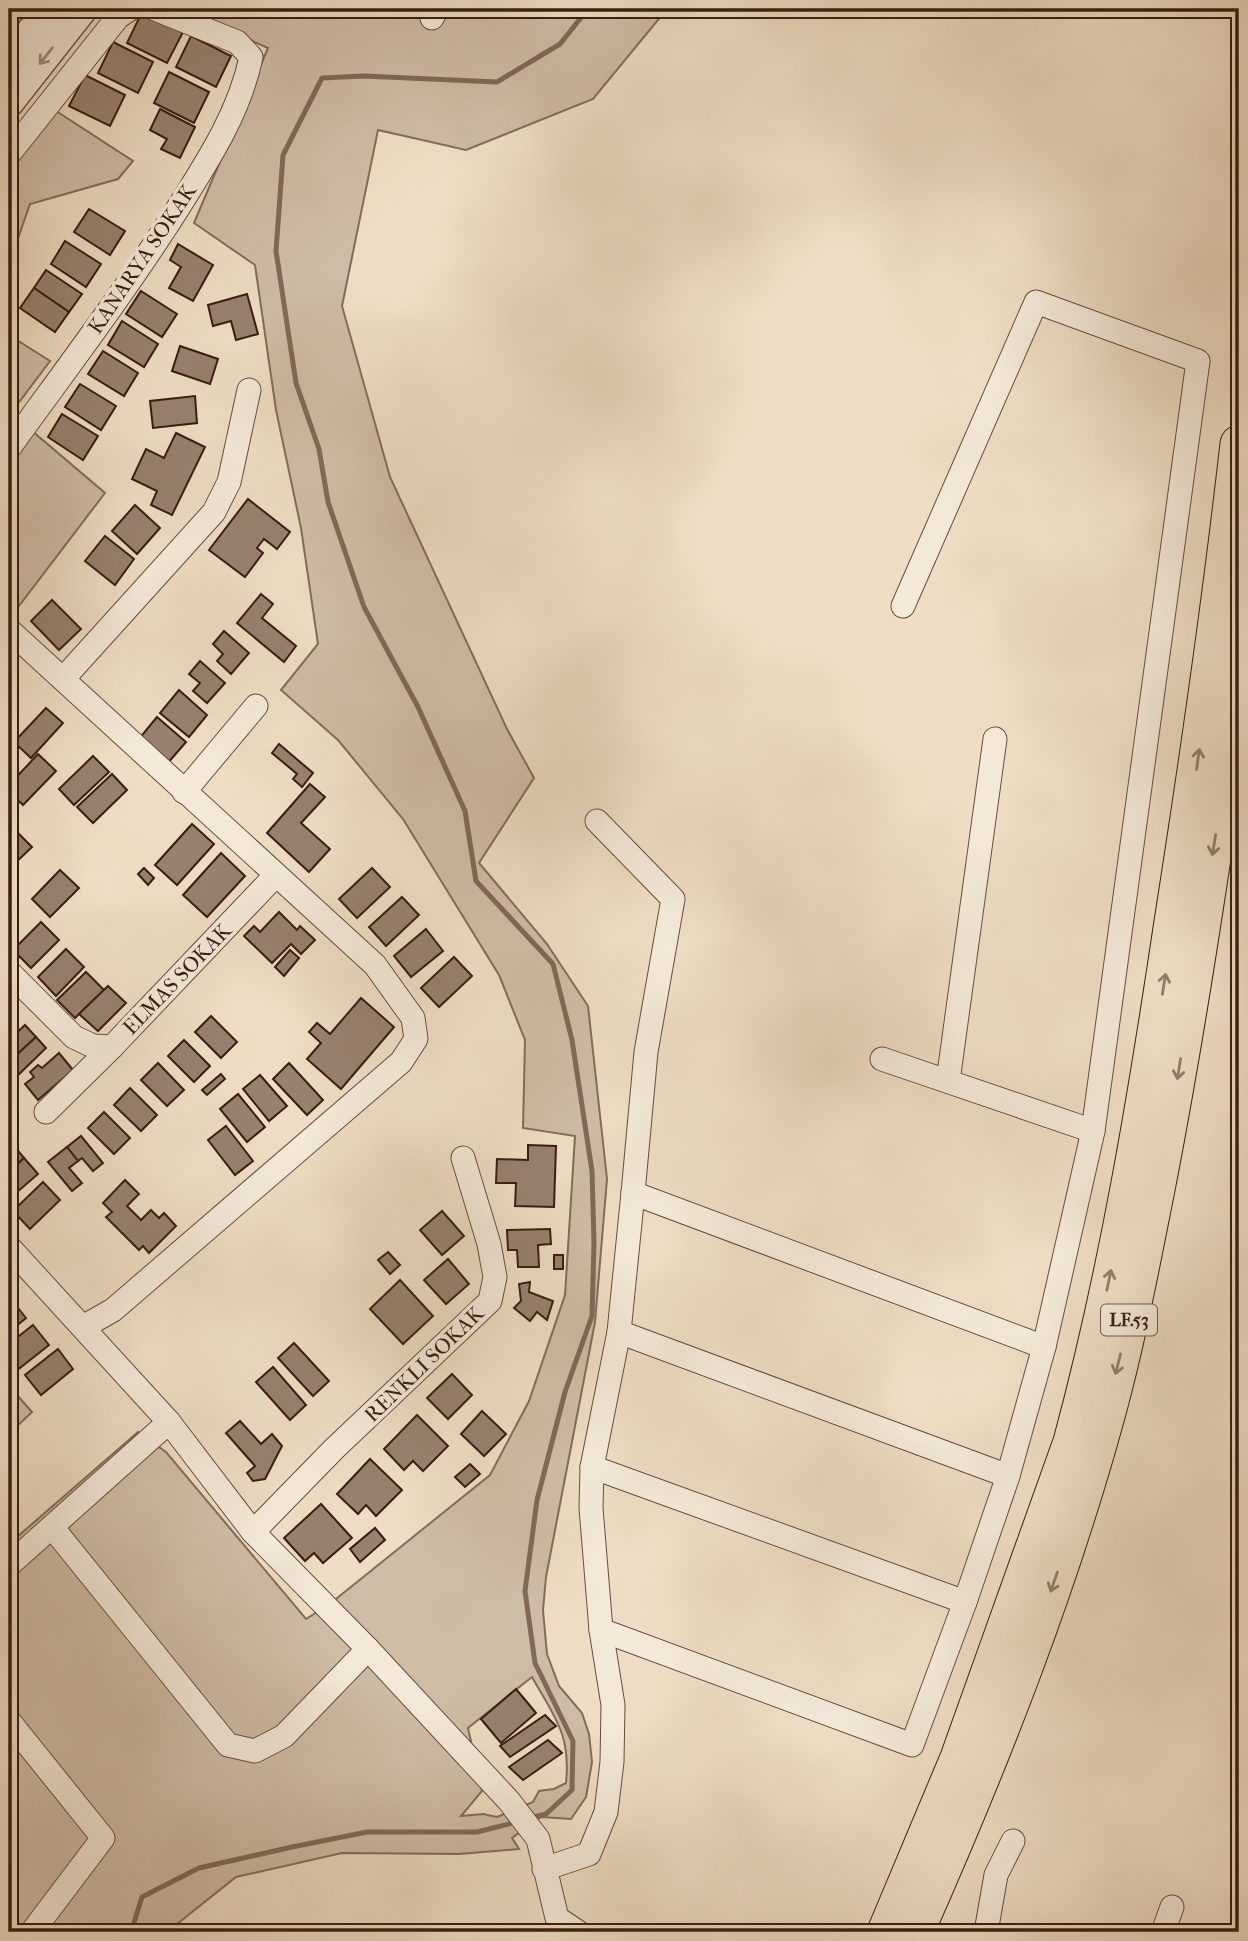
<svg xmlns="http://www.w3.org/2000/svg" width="1248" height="1941" font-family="'IM FELL French Canon',serif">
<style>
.green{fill:#cfbca6;stroke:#846c5c;stroke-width:2;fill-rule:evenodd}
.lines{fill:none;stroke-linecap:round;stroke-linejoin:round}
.stream{stroke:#806958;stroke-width:5}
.building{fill:#97816f;stroke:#381d12;stroke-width:2}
.minor-casing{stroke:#664d3e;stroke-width:25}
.tertiary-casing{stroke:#664d3e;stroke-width:31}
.trunk-casing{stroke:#381d12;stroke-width:39}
.minor{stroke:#f4e9d9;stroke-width:23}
.tertiary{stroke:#f4e9d9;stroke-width:28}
.trunk{stroke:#eeddc4;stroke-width:37}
.oneway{stroke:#9f8d7f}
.oneway2{stroke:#937d6b}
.labels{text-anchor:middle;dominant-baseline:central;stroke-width:7;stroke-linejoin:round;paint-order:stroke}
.shield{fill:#f4e9d9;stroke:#705a4e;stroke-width:2}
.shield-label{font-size:19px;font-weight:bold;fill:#381d12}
.street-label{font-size:21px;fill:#381d12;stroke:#f4e9d9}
</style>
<rect width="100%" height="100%" fill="#eeddc4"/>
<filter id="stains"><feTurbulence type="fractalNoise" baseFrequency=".00286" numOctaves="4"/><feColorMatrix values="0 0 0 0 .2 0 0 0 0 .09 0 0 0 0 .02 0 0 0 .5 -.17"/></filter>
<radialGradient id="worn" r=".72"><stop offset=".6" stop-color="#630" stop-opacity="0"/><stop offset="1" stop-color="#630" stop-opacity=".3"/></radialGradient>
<g class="green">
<path d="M181,9h486l-74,90 -127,51 -88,-20 -36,176 48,171 117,252 27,49 -55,85 68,81 41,62 19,173 -12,143 -49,255 -3,33 4,44 12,32 23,27 7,21 3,28 -6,35 -15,22 -30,-2 -29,21 7,11 -60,5 -117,-1 -106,24 -69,55h-158v-388l129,-112 28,20 140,167 25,-16 159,-128 39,-74 36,-106 10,-159 -52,-8 2,-88 -26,-65 -96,-156 -65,-79 -57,-50 37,-46 -17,-116 -25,-118 -21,-145 -61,-42 74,-175zM532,1677c23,41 39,58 34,106l-12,6 -15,2 -6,11 -36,15 -14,-3 -22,2 21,-25 -14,-63z"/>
<polygon points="53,109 133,161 118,179 30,204 9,264 9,168"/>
<polygon points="9,335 50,361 11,413 105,493 9,619"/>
<polygon points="9,1386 32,1412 9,1434"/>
</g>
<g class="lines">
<g class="stream">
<polyline points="530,1818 546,1814 572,1790 573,1741 535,1663 525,1591 537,1500 565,1392 592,1316 594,1243 592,1171 572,1040 553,964 476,881 465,811 418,707 364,607 328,502 319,449 296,383 276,251 283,155 322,78 364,76 497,82 560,44 588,9"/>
<polyline points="131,1932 142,1897 199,1868 292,1847 367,1832 477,1832 517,1822"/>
</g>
</g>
<g class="building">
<polygon points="142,12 183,32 167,63 127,43"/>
<polygon points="191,36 231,56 216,87 176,67"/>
<polygon points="113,42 153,62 138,93 98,73"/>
<polygon points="169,72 209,92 194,123 154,103"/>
<polygon points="85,75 125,95 110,126 69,106"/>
<polygon points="160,109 195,127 180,158 161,149 167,139 150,130"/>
<polygon points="89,209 125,231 110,255 74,232"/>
<polygon points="65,241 101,264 86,287 51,264"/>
<polygon points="178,244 213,265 193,301 169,288 181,267 170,260"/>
<polygon points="46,270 82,294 69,312 34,288"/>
<polygon points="34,288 69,312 55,332 20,308"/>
<polygon points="141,291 177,314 162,337 126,314"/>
<polygon points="247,294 258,334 236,340 231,321 213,326 208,305"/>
<polygon points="122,321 158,344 144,367 108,345"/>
<polygon points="180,346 218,359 210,384 172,371"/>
<polygon points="103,351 138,373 124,396 88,374"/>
<polygon points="80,384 116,406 101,430 65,407"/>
<polygon points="195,396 197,423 153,428 150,401"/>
<polygon points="62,414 98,436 83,460 48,437"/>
<polygon points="176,433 205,447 172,515 151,505 157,491 132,479 146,449 164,458"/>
<polygon points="248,499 290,532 277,549 264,539 257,548 263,553 245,577 209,550"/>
<polygon points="135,505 160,528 137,554 112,531"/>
<polygon points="105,536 134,559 115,585 85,561"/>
<polygon points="261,594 273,604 262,618 296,646 284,662 237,623"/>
<polygon points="52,600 81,629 59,650 31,621"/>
<polygon points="224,631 249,653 231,674 217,661 223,654 213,644"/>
<polygon points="200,661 225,683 207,703 193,691 200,683 189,674"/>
<polygon points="179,690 207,715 189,737 160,713"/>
<polygon points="46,708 63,723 31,758 14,742"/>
<polygon points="157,717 186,742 167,764 138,740"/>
<polygon points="279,744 313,773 302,787 293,779 297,774 272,753"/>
<polygon points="38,754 56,771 23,805 9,792 9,785"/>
<polygon points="93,756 109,772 74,805 59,789"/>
<polygon points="112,774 127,790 93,823 77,807"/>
<polygon points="310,784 325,797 301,823 330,849 309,872 267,833"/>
<polygon points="192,824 214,844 177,885 155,865"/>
<polygon points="14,829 32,847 9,869 9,834"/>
<polygon points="221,853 245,876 207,917 183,895"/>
<polygon points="144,868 154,878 148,885 138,874"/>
<polygon points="372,868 390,887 357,918 339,899"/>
<polygon points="60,870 79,888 50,917 32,899"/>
<polygon points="402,897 419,915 386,946 369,927"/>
<polygon points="279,912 297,930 300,926 315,940 301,954 291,944 272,963 244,936 254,926 260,932"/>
<polygon points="41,922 59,940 31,968 13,950"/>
<polygon points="426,929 443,951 411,977 394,956"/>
<polygon points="66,949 84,967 56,996 38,977"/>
<polygon points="290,950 299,958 284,976 275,967"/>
<polygon points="454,957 472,976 439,1007 421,988"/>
<polygon points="86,972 104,990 75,1018 57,1000"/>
<polygon points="108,986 126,1003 98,1031 79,1014"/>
<polygon points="361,998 394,1027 341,1089 307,1059 321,1043 309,1032 317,1023 330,1034"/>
<polygon points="211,1016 237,1042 221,1058 195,1032"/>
<polygon points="25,1025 36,1037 9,1062 9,1040"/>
<polygon points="36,1037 46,1048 14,1079 9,1074 9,1062"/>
<polygon points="184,1040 210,1066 194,1082 168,1056"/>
<polygon points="59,1053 73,1070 38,1100 25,1084 34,1077 30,1072 38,1065 42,1068"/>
<polygon points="158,1063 184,1090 167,1106 141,1080"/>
<polygon points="289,1063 323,1100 307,1115 273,1079"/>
<polygon points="221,1074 225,1079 207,1095 202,1090"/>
<polygon points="260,1075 287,1106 269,1121 243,1089"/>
<polygon points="130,1088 157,1115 141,1131 114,1105"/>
<polygon points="238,1094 265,1127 247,1142 220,1109"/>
<polygon points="104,1112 130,1138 114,1154 88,1128"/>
<polygon points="226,1126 253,1161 235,1175 208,1140"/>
<polygon points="81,1136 103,1163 93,1171 82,1158 78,1161 67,1147"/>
<polygon points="9,1140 24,1158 9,1172"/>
<polygon points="528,1145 556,1146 554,1207 515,1206 516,1183 496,1183 497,1159 528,1160"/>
<polygon points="67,1147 78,1161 69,1168 82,1183 72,1191 48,1162"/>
<polygon points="24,1158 38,1174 9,1199 9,1172"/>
<polygon points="125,1180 139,1194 127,1206 141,1220 151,1210 159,1218 164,1213 176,1226 149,1253 143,1246 139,1250 106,1217 112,1212 103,1203"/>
<polygon points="43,1182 60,1200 30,1229 13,1211"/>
<polygon points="442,1211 464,1236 442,1255 420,1230"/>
<polygon points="550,1229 551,1244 538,1245 539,1267 518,1267 517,1250 508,1250 507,1230"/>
<polygon points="388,1252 400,1265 390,1274 378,1260"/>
<rect x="554" y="1255" width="9" height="14"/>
<polygon points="448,1259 469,1284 446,1304 424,1280"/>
<polygon points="400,1280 433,1316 403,1344 370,1309"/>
<polygon points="530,1282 529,1292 553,1301 547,1320 537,1312 530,1321 514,1308 521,1301 519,1284"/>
<polygon points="10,1298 26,1318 9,1332 9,1300"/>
<polygon points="33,1325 49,1345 16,1371 9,1361 9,1344"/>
<polygon points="294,1343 329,1381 313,1396 278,1358"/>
<polygon points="58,1349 73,1369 41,1395 25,1375"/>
<polygon points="273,1367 306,1405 290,1420 256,1382"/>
<polygon points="452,1374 472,1395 448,1419 427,1398"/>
<polygon points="482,1411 506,1434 484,1456 461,1434"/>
<polygon points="417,1415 448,1446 423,1471 413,1461 404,1470 384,1449"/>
<polygon points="240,1421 261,1444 272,1434 282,1446 265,1479 253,1481 247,1473 255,1466 226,1433"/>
<polygon points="370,1459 402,1490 376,1516 366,1505 358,1514 337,1494"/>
<polygon points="470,1464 480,1474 465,1487 455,1477"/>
<polygon points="321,1504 352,1538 323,1563 314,1553 305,1561 284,1538"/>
<polygon points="375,1528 385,1540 360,1562 350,1549"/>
<polygon points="516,1689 536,1713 501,1743 481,1719"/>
<polygon points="545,1715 556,1726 510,1757 500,1746"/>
<polygon points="548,1740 562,1753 523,1780 509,1767"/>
</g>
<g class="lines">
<g class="minor-casing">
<g id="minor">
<polyline points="432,18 437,9"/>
<polyline points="9,154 118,17 130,9"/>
<path d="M9,448c58,-80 118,-159 171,-243 29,-46 60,-94 71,-148l-14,-15 -82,-33"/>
<polyline points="903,606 1036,302 1198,361 1093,1131 1044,1347"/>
<polyline points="9,630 375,965 413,1018 416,1039 401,1062 113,1310 83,1327"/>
<polyline points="63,679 214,512 229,482 249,390"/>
<polyline points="184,792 256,706"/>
<polyline points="597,821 673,899 646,1052 633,1193"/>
<polyline points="9,972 74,1037 93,1046 112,1047"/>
<polyline points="882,1059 1093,1131"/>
<polyline points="948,1081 995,739"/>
<polyline points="46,1112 112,1047 275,876"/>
<polyline points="9,1247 169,1422 253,1532 368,1649 509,1801 538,1839 557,1918 578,1932"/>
<polyline points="592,1467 965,1602 1008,1476 1044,1347 633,1193 619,1332"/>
<polyline points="52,1527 228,1745 255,1751 284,1736 368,1649"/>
<polyline points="253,1532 334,1449 490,1301 495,1277 489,1244 463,1158"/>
<polyline points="9,1565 169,1422"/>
<polyline points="601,1630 912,1745 965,1602"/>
<polyline points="9,1721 103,1838 32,1932"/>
<polyline points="544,1869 589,1854 606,1812 612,1762 613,1705 601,1630 591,1508 592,1467 619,1332 1008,1476"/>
<polyline points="986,1932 996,1875 1013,1841"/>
<polyline points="1163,1932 1172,1907"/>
</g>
</g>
<g class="tertiary-casing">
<g id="tertiary">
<polyline points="9,58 49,9"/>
<polyline points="9,103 83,9"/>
</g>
</g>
<g class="trunk-casing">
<g id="trunk">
<path d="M886,1932l73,-174 113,-316c46,-170 75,-346 101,-520 25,-159 48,-319 66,-478"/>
<path d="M915,1932c75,-169 143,-341 192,-520 20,-73 34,-148 49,-223 33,-169 57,-339 83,-509"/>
</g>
</g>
<use href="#minor" class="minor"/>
<use href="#tertiary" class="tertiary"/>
<use href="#trunk" class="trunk"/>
</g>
<defs><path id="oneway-shaft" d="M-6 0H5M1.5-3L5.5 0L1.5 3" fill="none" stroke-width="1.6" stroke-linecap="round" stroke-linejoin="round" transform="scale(1.75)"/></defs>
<use class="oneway" href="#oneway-shaft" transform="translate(46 56) rotate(128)"/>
<g class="oneway2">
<use href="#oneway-shaft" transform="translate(1198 759) rotate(-82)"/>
<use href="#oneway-shaft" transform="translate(1214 845) rotate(99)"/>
<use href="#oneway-shaft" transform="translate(1164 984) rotate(-81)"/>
<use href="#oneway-shaft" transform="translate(1179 1069) rotate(99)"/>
<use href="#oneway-shaft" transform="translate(1109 1280) rotate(-78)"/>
<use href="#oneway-shaft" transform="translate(1118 1364) rotate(104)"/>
<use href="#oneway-shaft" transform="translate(1054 1582) rotate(109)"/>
</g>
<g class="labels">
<rect class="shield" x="1101" y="1304.5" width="56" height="31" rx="5"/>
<g class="shield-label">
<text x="1129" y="1320">LF.53</text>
</g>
<g class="street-label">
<text transform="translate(142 259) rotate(-56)">KANARYA SOKAK</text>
<text transform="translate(177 979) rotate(-46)">ELMAS SOKAK</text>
<text transform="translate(424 1364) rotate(-44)">RENKLI SOKAK</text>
</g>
</g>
<rect width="1248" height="1941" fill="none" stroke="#eeddc4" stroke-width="35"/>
<rect x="10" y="10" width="1227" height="1920" fill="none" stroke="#381d12" stroke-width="3.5"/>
<rect x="18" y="18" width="1213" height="1906" fill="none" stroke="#381d12" stroke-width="2"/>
<rect width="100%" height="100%" filter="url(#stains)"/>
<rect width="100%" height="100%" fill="url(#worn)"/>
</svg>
